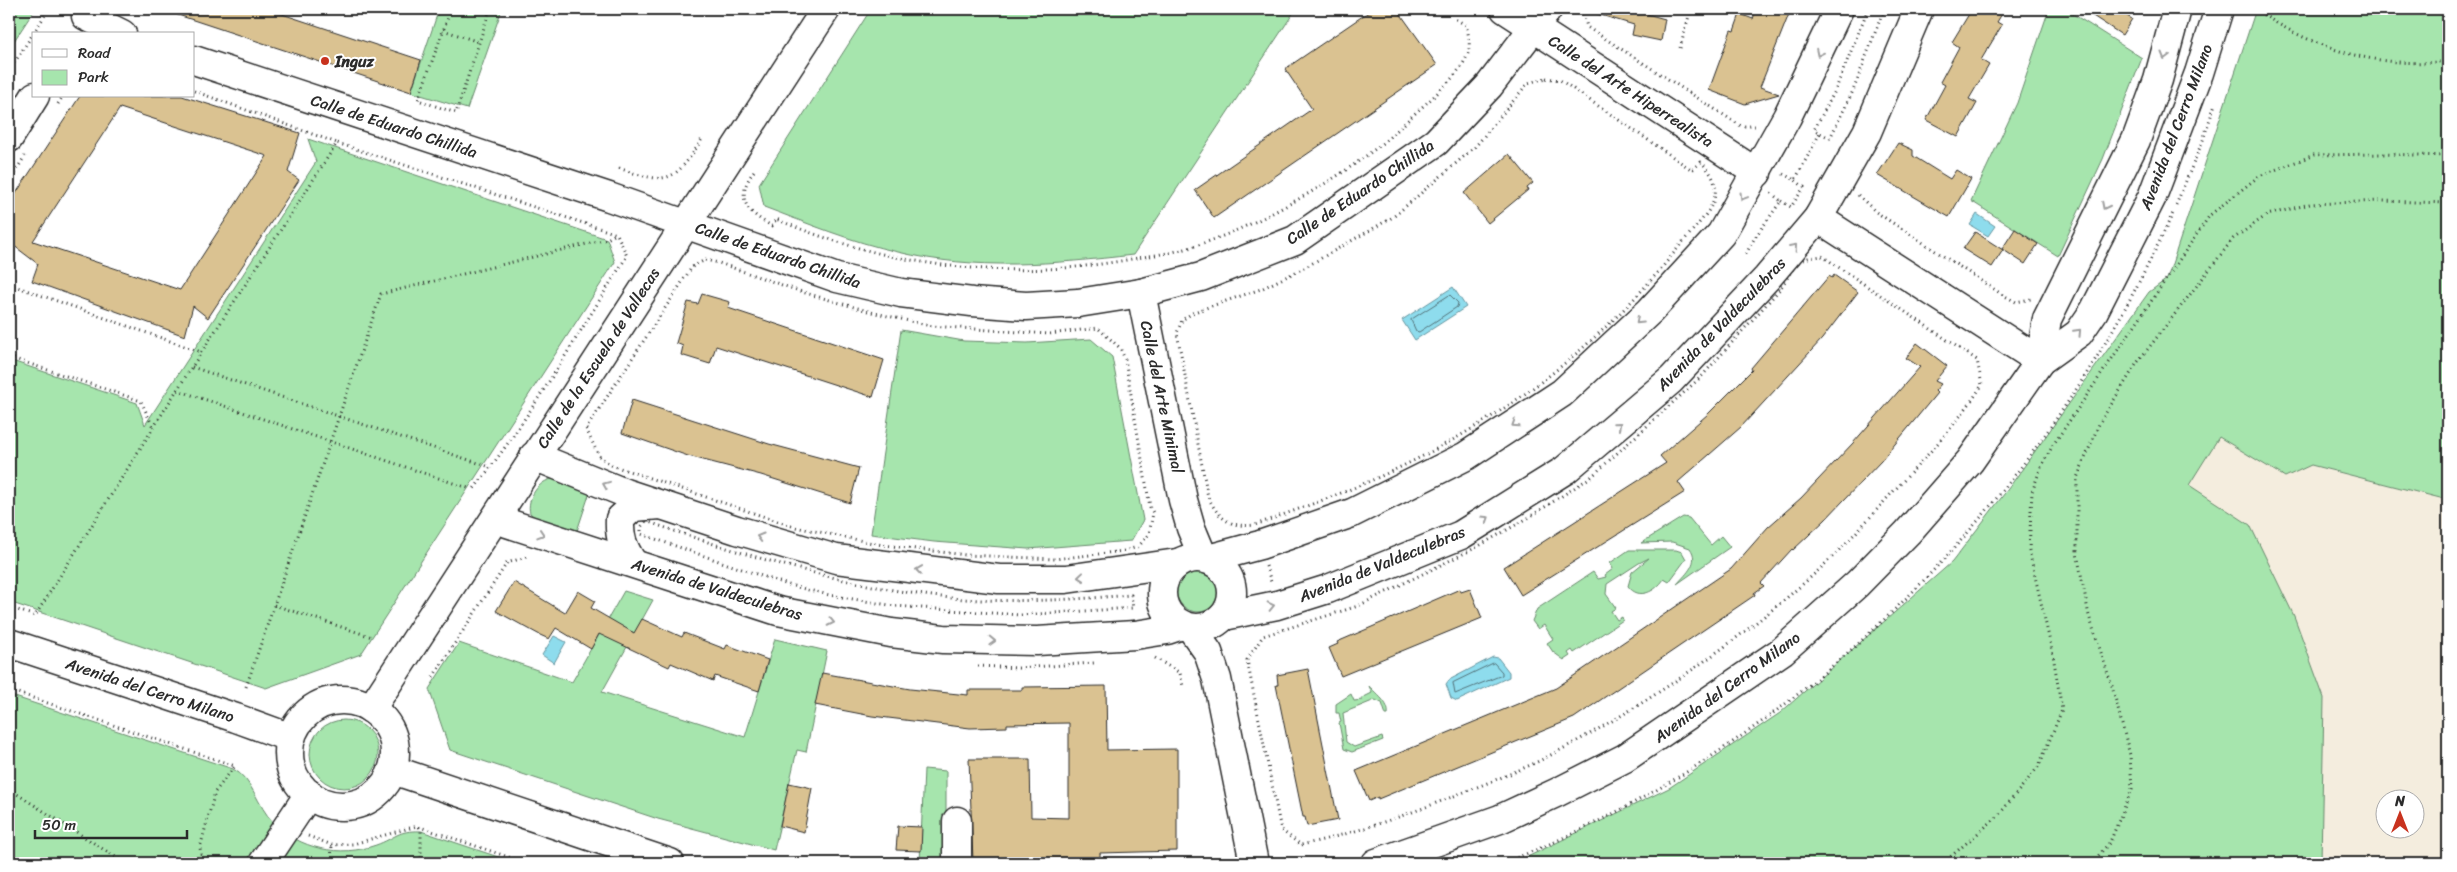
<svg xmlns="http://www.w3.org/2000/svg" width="2457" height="872" font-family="Sriracha,sans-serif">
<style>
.built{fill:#f4edde;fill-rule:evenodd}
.green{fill:#a6e5ad;stroke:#68886c}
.water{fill:#8edced;stroke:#66959f}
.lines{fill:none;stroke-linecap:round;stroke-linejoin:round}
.shore{stroke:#537279;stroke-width:1}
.building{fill:#dac291;stroke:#2b2b2b;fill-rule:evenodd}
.minor-casing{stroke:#2b2b2b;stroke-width:31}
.path{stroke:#2b2b2b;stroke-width:3;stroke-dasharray:1 4;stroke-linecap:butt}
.minor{stroke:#fff;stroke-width:28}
.oneway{stroke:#a0a0a0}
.poi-dot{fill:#c8321e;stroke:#fff;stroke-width:2}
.labels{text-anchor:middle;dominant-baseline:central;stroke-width:4;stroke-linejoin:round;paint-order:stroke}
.poi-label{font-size:16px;font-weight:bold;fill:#2b2b2b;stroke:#fff;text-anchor:start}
.street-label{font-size:16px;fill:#2b2b2b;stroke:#fff}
</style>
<rect width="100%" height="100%" fill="#fff"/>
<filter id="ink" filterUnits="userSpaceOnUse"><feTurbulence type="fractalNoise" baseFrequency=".02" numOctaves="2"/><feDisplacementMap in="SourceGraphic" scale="10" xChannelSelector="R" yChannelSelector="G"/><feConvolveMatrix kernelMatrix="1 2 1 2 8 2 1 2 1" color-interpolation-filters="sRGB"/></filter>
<g filter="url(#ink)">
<path class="built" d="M2219,437l66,40 25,-12 138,35v363h-127l3,-165 -30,-82 -106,-131zM2384,800h30v30h-30z"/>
<g class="green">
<polygon points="15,9 35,9 12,44 9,44 9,18"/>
<polygon points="439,9 502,9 467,109 411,92"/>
<path d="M871,9h425l-163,246c-78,9 -158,16 -235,-3 -46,-10 -91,-29 -134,-45l-5,-23z"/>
<polygon points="2049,9 2065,9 2142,58 2103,159 2058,256 1971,201 2017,103"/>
<polygon points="2256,9 2448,9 2448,500 2311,465 2285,477 2219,437 2189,485 2250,525 2294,616 2324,698 2321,863 1515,863 1669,788 1780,713 1952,562 2008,489 2149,292 2167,279"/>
<polygon points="308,139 607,239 615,262 361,654 266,688 9,602 9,360 137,403 145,425 316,162"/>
<polygon points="901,330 964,341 1027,343 1091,339 1112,357 1143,520 1131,541 1028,549 934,542 871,534"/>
<path d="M553,479l37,13 -14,42 -37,-13 -9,-8c-4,-14 9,-33 23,-34z"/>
<path d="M1683,517l6,1 22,27 10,-9 9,11 -53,37c10,-11 23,-22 13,-36l-18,-6 -31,1z"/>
<path d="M1629,550h47l6,2 4,7 -17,23 -5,-3c-8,12 -25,22 -36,7l4,-14 17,-14 -10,5 -32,21 -1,10 10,14 -5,3 6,9 5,-3 1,3 -49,33 -2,-3 -4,3 2,3 -6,4 -11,-8 -6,-9 6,-4 -9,-14 -6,4 -6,-8 5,-12 56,-37 5,7 8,-2 -1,-2 8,-6 -3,-6z"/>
<circle cx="1198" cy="590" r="22"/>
<polygon points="624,591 653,600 602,692 745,737 775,639 827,651 806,752 797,750 774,850 658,819 450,750 429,689 459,643 572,682"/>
<path d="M1369,686c7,8 21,17 19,29h-2l-4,-12 -7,-3 -32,13 3,29 8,5 28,-10 1,3 -31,12 -8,-3 -5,-26 2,-1 -2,-9h-3v-9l15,-10 3,7 8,-1v-2l10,-5z"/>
<path d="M9,695l224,74c20,10 24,37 40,53 26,27 67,36 103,23 20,-7 21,-15 45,-14l95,32h-507z"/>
<circle cx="344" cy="754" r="34"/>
<polygon points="924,769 946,771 946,863 920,863"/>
</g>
<g class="water">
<polygon points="1977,214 1995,226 1988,236 1970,225"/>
<polygon points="1453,287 1466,307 1415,340 1402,320"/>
<polygon points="554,636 566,642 554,663 542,655"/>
<polygon points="1493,657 1498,658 1509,672 1509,677 1457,701 1451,698 1446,684 1449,680"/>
</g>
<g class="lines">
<g class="shore">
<polygon points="1450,295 1458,303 1457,307 1419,332 1416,331 1411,320"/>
<polygon points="1494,663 1502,672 1502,675 1455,694 1453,683"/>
</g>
</g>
<g class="building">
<polygon points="170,9 267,9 421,60 411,92 169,12"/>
<polygon points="1373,9 1397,9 1437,65 1214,218 1195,190 1312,109 1285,69"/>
<polygon points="1594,9 1649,9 1647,14 1665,19 1661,41 1632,35 1634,25 1594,13"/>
<polygon points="1756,9 1791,9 1760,87 1779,94 1745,104 1709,90 1731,30 1734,31 1740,14 1753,19"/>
<polygon points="1972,9 2005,9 1997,22 2002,25 1981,60 1989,65 1969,99 1977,103 1958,137 1926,120 1945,85 1940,82 1959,47 1952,42"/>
<polygon points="2082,9 2132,9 2127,16 2132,19 2122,35"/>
<path d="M80,96h102l118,37 -12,39 11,8 -91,138 -15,-12 -8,30 -153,-55 6,-17 -29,-22v-38zM120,108l147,48 -87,134 -147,-49z"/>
<polygon points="1898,143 1913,150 1913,156 1950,179 1956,170 1971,179 1949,217 1877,175"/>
<polygon points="1509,154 1533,183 1527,188 1528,190 1488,223 1464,193"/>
<polygon points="2015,229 2038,244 2025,264 2002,249"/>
<polygon points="1975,232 2003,250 1992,267 1963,249"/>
<polygon points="1834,275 1858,292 1822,339 1741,427 1678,482 1685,492 1521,595 1504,567 1666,463 1660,456 1708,414 1752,370 1751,368 1829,276 1832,278"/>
<polygon points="702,294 730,302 728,308 884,360 873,397 716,346 710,364 681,355 683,346 676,343 688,302 698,304"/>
<polygon points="1917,343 1947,366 1935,381 1941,384 1935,391 1937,393 1881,461 1825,520 1793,550 1792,549 1761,583 1764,586 1754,593 1755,595 1574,718 1378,799 1378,797 1369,801 1356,771 1556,688 1731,569 1768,527 1801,498 1853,443 1920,367 1906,358"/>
<polygon points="632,400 769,444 859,468 850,503 761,475 688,456 622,433"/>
<polygon points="514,582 565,613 578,591 595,601 591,608 634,633 642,619 682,637 684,633 725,649 727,645 768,660 759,691 715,676 713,681 671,663 669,667 599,634 591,649 556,628 549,639 540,635 496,611"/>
<polygon points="1460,589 1461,592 1470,589 1482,618 1341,676 1329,648 1338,644 1337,642"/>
<polygon points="1308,669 1338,820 1307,826 1305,817 1303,817 1276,685 1278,685 1277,675"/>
<polygon points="822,673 910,689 968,695 968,690 1022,690 1022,687 1106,686 1107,750 1177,749 1177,851 1100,853 1100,860 973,861 969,759 1030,759 1031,817 1069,818 1069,723 1007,724 1007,727 970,728 872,716 815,705"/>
<polygon points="789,783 812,788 804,832 780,826"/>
<polygon points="898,826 922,827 921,851 896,850"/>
</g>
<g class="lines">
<g class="minor-casing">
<g id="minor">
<polyline points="1505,9 1757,173"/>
<polyline points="86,16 122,34"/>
<polyline points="194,60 609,197 837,278 901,293 972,302 1026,306 1078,303 1141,293 1201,277 1295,240 1436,142 1489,86 1548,9"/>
<polyline points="9,138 35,96"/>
<polyline points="1818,218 2040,361"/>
<polyline points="1141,293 1183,500 1191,528 1203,557"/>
<polyline points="2040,361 2047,319 2136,140 2158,80 2177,9"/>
<polyline points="534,456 625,493 737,530 836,559 999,579 1066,579 1177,563"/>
<polyline points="495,519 778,611 891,633 943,639 1037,641 1135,635 1167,630 1182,625"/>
<circle cx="1197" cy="593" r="35"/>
<polyline points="1208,559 1260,545 1352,513 1466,456 1562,393 1650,311 1721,234 1787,117 1839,9"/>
<path d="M633,563c-10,-15 -14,-26 -13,-44l13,-12 28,-2"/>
<polyline points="1224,616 1277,605 1328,589 1461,535 1565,470 1671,380 1767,278 1818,218 1867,132 1919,9"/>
<polyline points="1191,628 1208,652 1217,679 1254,863"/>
<polyline points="9,643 236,718 291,738"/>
<circle cx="342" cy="753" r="53"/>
<polyline points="371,709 826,9"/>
<polyline points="393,770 670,863"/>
<polyline points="957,821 957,863"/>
<polyline points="263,863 309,794"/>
<polyline points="1376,863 1500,819 1558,792 1625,758 1782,651 1857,584 1908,532 1970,461 2040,361 2079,333 2094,311 2152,197 2199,73 2219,9"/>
</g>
</g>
<g class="path">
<polyline points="451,9 418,100 456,113 490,9"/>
<polyline points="1582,9 1587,27 1741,126 1755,126"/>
<polyline points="1868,9 1835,91 1814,130 1830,138 1853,91 1884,9"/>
<path d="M2255,9c57,40 123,60 193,52"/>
<polyline points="443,30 479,42"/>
<polyline points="1680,48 1691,9"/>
<polyline points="9,71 49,9"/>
<path d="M1546,78l14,2 9,6 123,84 9,-8c33,32 2,55 -20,82 -76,98 -176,175 -289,227 -44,21 -91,37 -137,54 -25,3 -36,-6 -47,-28l-31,-164 5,-13 12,-8 67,-23 43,-21 89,-51 82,-70 53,-64z"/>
<polyline points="194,91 337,143"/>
<polyline points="58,104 63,96"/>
<path d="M619,168c49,18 56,14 83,-29"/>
<path d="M754,171c-19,26 -9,41 18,55l4,-7c115,49 233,63 356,40 21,-4 43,-6 63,-13 41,-13 79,-33 116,-54 37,-22 68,-43 99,-74 17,-16 56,-47 59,-69 1,-8 -1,-17 -3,-24l-11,-6"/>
<polyline points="1783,174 1795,180 1820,133"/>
<polyline points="9,182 25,156"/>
<polyline points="1858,195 1876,212 2003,295 2016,302 2031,299"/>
<polyline points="1781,201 1791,207 1804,187 1795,180"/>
<polyline points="2176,205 2203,140 2215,104"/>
<polyline points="1746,254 1754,239 1781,201 1771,193"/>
<path d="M1822,256l155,104 5,25c-25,40 -60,76 -92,110 -25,28 -51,57 -79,82 -82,72 -175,135 -272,184 -29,14 -60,25 -90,37 -48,19 -97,36 -148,47l-20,-15 -34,-170 16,-24 95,-30 119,-59 51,-29 63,-41 111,-101 78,-87 17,-26 11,-5z"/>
<polygon points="705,260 719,263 802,292 875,313 931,326 1049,334 1098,328 1120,348 1125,359 1150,507 1153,513 1149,534 1138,547 1124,551 1055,559 966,555 883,545 795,527 611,465 599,456 586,429 692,267"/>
<polyline points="9,284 201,352"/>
<polyline points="9,357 141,401 153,427"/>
<polyline points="192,367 490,467"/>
<path d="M177,390l160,-247 280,91 10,22c-50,79 -96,161 -154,234"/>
<path d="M646,521c85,30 170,56 259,71 74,13 152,9 226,3l2,13 -113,7 -125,-9 -66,-11 -44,-11 -144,-50v-7z"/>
<polyline points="1266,566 1271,582"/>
<polyline points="274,605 372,637"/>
<polyline points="9,607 35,616 177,390 468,488"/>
<polyline points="1155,658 1180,673 1183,686"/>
<polyline points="978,666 1018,668 1094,663"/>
<polyline points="433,677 507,563 529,556"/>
<polyline points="246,687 381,294 607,239 616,234"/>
<polyline points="9,690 235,766 215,792 200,848 203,863"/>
<polyline points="9,789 125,863"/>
<polyline points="419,827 421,831 421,863"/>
<polyline points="308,836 332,845 353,844 417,826 526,863"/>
<polyline points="331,863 332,845"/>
<path d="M1503,863c228,-87 426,-255 562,-457 42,-61 77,-126 108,-193"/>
<polyline points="1943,863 1997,817 2039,766 2062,710 2053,655 2029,550 2032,492 2041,467 2053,445 2210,215 2259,176 2314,155 2384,154 2448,156"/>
<polyline points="2092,863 2110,842 2132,789 2130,755 2112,686 2089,616 2077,553 2077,478 2099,424 2137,363 2233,239 2267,215 2310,204 2381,201 2448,203"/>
</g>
<use href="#minor" class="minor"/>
</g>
<defs><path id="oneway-chevron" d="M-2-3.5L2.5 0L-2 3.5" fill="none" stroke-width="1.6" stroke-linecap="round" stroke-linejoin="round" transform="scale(1.25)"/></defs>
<g class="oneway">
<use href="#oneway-chevron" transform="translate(1819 53) rotate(116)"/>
<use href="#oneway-chevron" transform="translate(2165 56) rotate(105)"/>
<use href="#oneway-chevron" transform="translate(1743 197) rotate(121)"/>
<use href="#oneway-chevron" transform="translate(2105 206) rotate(117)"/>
<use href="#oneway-chevron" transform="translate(1794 247) rotate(-49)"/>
<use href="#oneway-chevron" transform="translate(1639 321) rotate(137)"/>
<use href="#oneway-chevron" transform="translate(2078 332) rotate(-47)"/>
<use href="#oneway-chevron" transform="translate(1515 424) rotate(147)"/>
<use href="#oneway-chevron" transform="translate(1618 425) rotate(-40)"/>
<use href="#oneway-chevron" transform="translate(606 485) rotate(-158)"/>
<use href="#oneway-chevron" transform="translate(1486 519) rotate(-32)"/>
<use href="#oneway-chevron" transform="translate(541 534) rotate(18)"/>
<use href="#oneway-chevron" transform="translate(760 537) rotate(-164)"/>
<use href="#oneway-chevron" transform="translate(919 570) rotate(-172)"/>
<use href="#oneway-chevron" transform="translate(1081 577) rotate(174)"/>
<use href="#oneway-chevron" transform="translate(1271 606) rotate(-13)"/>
<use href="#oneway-chevron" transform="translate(831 622) rotate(12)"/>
<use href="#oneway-chevron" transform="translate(992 641) rotate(2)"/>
</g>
</g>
<circle class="poi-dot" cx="325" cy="61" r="5"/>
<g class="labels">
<g class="poi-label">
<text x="335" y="61">Inguz</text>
</g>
<g class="street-label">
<text transform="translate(1631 91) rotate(33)">Calle del Arte Hiperrealista</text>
<text transform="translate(394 126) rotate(18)">Calle de Eduardo Chillida</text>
<text transform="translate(2176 127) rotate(-69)">Avenida del Cerro Milano</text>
<text transform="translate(1360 192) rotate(-34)">Calle de Eduardo Chillida</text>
<text transform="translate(778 255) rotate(19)">Calle de Eduardo Chillida</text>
<text transform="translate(1721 324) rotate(-46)">Avenida de Valdeculebras</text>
<text transform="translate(598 358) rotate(-57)">Calle de la Escuela de Vallecas</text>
<text transform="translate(1162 397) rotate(78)">Calle del Arte Minimal</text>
<text transform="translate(1382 564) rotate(-22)">Avenida de Valdeculebras</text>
<text transform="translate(717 589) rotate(17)">Avenida de Valdeculebras</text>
<text transform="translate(1727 687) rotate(-36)">Avenida del Cerro Milano</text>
<text transform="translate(150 690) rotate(18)">Avenida del Cerro Milano</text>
</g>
</g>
<rect width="2457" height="872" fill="none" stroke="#fff" stroke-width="30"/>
<rect x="15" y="15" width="2427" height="842" fill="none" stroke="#2b2b2b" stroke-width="2" filter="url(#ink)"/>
<rect x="32" y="32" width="162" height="65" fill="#ffffff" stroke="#aaaaaa"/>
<rect x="42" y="49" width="25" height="8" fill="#ffffff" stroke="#aaaaaa"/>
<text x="78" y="58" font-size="15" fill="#2b2b2b">Road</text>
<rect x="42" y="70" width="25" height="15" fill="#a6e5ad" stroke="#aaaaaa"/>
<text x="78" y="82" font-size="15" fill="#2b2b2b">Park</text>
<g transform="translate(2400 814)"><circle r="24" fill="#ffffff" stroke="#aaaaaa"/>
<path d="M0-4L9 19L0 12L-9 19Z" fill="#c8321e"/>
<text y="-8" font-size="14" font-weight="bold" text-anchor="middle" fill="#2b2b2b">N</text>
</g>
<path d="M35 830v8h152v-8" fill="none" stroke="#2b2b2b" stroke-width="2.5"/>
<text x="42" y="830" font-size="15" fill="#2b2b2b" stroke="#ffffff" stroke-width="4" paint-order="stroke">50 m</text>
</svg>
